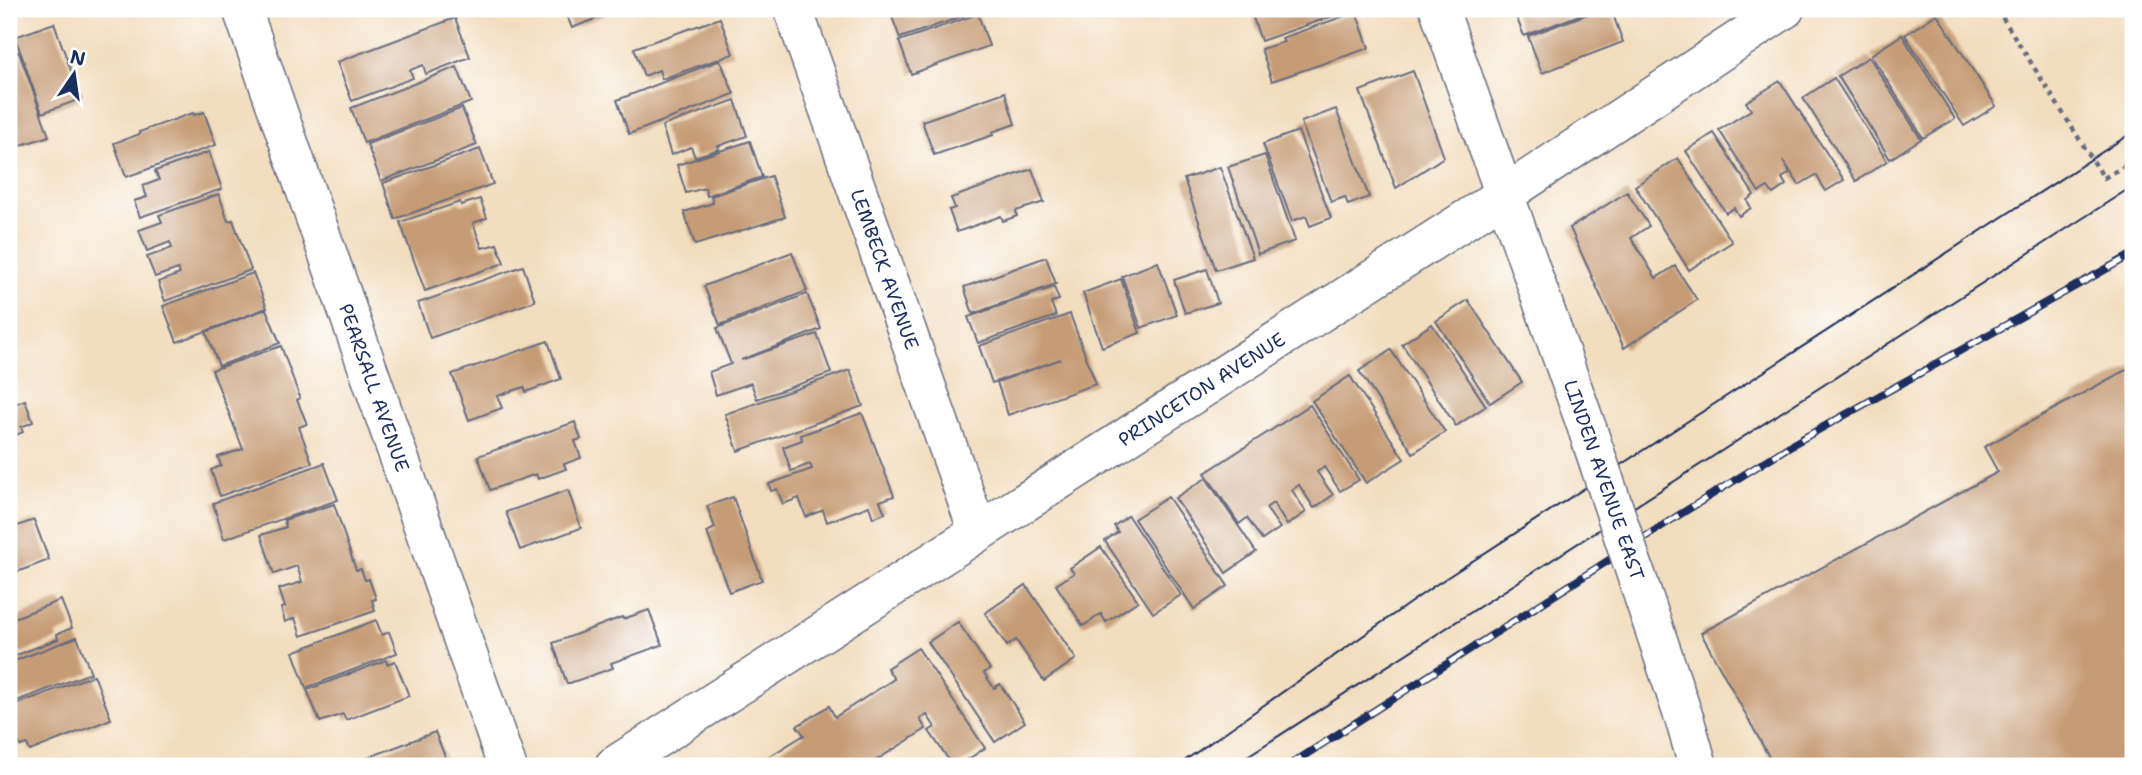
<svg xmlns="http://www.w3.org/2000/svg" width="2142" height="775" font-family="'Shantell Sans',sans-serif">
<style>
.building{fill:#c69c76}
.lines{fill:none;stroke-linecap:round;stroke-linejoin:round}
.minor-casing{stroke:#666c80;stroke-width:41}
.path{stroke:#666c80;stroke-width:4.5;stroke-dasharray:5 5;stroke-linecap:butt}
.minor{stroke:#fff;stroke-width:38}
.tram{stroke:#1b2f5e;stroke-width:2}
.rail-casing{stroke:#1b2f5e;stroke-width:8}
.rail{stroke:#fff;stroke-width:5;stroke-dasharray:16;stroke-linecap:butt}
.minor-bridge-casing{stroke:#666c80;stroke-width:41;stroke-linecap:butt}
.minor-bridge{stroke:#fff;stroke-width:38}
.labels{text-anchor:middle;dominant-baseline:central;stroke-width:6;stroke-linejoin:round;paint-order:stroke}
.street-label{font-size:19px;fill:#1b2f5e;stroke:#fff}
</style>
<rect width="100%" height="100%" fill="#fff"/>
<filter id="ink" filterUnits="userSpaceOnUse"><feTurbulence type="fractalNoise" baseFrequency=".0143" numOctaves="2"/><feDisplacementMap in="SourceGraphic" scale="14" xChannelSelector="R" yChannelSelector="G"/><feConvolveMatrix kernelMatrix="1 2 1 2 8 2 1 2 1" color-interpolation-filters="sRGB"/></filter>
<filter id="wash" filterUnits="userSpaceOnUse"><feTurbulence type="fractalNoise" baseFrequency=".00686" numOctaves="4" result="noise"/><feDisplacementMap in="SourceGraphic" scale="28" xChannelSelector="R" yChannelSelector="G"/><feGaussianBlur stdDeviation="1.57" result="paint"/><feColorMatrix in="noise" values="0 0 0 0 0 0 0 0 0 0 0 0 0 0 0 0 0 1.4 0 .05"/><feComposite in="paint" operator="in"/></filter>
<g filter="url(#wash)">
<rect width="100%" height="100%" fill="#f2ddbe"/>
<g id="blocks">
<g class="building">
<polygon points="564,9 621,9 572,28"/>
<polygon points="889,9 984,9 900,38"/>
<polygon points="1250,9 1353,9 1261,41"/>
<polygon points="1513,9 1595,9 1524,36"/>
<polygon points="1601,9 1611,9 1623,42 1542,73 1528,36"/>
<polygon points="1356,12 1369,48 1272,81 1261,49 1284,42 1282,38"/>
<polygon points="978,14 989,46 911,74 899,41"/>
<polygon points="1937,14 1996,106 1964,126 1905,35"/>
<polygon points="455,18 470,57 426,74 423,65 410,70 413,78 352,101 337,62"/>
<polygon points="720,18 733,54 662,79 659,70 644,76 634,48"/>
<polygon points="54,23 81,99 42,113 15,37"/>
<polygon points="1902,35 1955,119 1923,138 1871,55"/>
<polygon points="19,52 49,136 13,148 9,135 9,55"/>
<polygon points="1869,57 1921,139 1890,159 1838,76"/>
<polygon points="720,60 734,94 629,134 617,100"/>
<polygon points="457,67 471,102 364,143 351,108"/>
<polygon points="1413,71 1444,157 1396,188 1360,91"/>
<polygon points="1834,78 1887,161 1856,181 1803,98"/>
<polygon points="1780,81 1844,180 1826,191 1816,175 1799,185 1783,160 1790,173 1782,178 1786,185 1773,194 1768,187 1759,192 1719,130 1751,110 1746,102"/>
<polygon points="1005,92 1015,124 992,132 993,135 934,155 922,121"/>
<polygon points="735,100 747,136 718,146 719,149 695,157 691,147 671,155 662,126"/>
<polygon points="462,108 477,145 381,181 367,144"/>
<polygon points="1336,109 1369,197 1348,205 1345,197 1331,202 1301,122"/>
<polygon points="204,112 216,145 126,177 114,143 140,134 139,132 193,113 194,115"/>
<polygon points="1298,131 1331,218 1310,226 1306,216 1292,221 1263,144"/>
<polygon points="1714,133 1754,195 1747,200 1751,208 1739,216 1734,208 1726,213 1686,151"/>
<polygon points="750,141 762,177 707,196 705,188 686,193 677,165"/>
<polygon points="480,149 493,184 395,219 383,183"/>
<polygon points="209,152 222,189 140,217 134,201 147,197 143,186 159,180 155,171"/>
<polygon points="1265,155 1295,241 1258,254 1228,167"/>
<polygon points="1678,158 1732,242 1689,270 1635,186"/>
<polygon points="1220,167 1253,258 1216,270 1184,179"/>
<polygon points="1032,169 1044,202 1016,211 1017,216 1003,221 1001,216 957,232 949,210 955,208 951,198"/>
<polygon points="771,176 785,217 695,245 684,212 713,203 711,196"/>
<polygon points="1627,192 1649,226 1631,238 1656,278 1675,266 1697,300 1624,348 1570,228"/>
<polygon points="219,194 228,221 233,220 251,270 165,301 158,282 180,274 178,269 155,277 147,257 172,248 170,242 147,251 139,230 162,222 159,215"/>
<polygon points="480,199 487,218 473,223 482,248 497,244 504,263 425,291 400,222 460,202 461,205"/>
<polygon points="792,252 807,291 720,325 704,286"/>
<polygon points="1046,257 1056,284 973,314 964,287"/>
<polygon points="1158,262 1177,315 1141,328 1122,276"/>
<polygon points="523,266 535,301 430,338 418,303"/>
<polygon points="1207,269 1218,303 1185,313 1174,280"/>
<polygon points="253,273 267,308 177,342 163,306"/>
<polygon points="1121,279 1140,333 1102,347 1083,293"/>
<polygon points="1054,287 1059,300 1051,302 1056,316 978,343 968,317"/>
<polygon points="807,294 821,329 741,360 817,334 831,373 757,399 751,383 716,395 709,372 731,364 717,328"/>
<polygon points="1468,300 1522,382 1490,403 1436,321"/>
<polygon points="266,309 280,343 219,366 206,332"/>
<polygon points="1070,314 1096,384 1008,415 997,382 1061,359 992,383 979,346"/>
<polygon points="1432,324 1486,406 1456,426 1402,344"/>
<polygon points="548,341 561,379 526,392 524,387 497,396 502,408 469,420 452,374"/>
<polygon points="281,346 300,398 297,400 307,424 299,427 312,463 220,496 211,470 221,466 218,457 243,449 212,370"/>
<polygon points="1391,350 1445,432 1413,453 1359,371"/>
<polygon points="2133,366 2133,766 1774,766 1701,633 1998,472 1984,447"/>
<polygon points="850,370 863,406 738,451 725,414"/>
<polygon points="1350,376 1404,459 1366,483 1312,401"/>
<polygon points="9,397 12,405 25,400 33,422 21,427 23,432 9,438"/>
<polygon points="1310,405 1359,480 1340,491 1324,467 1317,472 1333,495 1314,508 1299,485 1292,490 1306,512 1287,525 1273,503 1266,508 1280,528 1262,540 1247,518 1239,524 1205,473"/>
<polygon points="862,413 894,496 880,501 885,513 873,518 869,506 827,522 823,510 806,517 799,498 783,504 777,489 771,491 769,484 812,469 810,464 791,471 783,447 802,440 801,435"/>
<polygon points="575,422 581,439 575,441 581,458 564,464 566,469 538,479 536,474 490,490 478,456"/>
<polygon points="324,463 338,500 224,539 213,503"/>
<polygon points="1206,478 1256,552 1226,573 1175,498"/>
<polygon points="568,490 581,528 520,550 506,512"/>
<polygon points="733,497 762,580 729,592 707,532 715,528 707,506"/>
<polygon points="1168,497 1228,586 1194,609 1134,519"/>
<polygon points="334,504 356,570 361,569 365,580 369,579 376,599 372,600 375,611 301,636 295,618 285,622 281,608 285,607 279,589 302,582 297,566 274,574 261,535 286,527 284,520"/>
<polygon points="1128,516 1181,595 1153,613 1105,541 1118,532 1114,526"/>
<polygon points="34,520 49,560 9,575 9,529"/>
<polygon points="1101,547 1138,601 1106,622 1101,614 1083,626 1056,585 1074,573 1070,568"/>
<polygon points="1026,585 1076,659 1044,681 1016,640 1007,646 985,613"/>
<polygon points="61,600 72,628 57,634 58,639 9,658 9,620"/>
<polygon points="649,610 662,645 611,663 613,668 567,684 553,643 622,617 623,619"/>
<polygon points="376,620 382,635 389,632 397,653 306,688 293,652"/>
<polygon points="958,622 990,669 984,673 994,688 1000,684 1025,722 995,742 928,642"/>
<polygon points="77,637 91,673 9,704 9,663"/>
<polygon points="918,648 985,748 958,766 953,766 929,731 935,727 927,715 920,719 926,729 867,766 754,766 804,735 797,726 829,706 835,717 894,679 887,668"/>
<polygon points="386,660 387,664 395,661 409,696 346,720 343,714 320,722 307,690"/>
<polygon points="94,675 111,719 30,751 27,744 20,746 9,717 9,707"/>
<polygon points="435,732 449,766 346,766"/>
</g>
</g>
</g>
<g filter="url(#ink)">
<use href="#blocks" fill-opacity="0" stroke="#666c80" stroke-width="2"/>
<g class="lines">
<g class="minor-casing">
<g id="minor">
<path id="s1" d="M242,9l265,757"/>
<path id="s2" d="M793,9l185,523"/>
<polyline points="1439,9 1588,431"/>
<polyline points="1685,721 1698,766"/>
<path id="s3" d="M614,766l890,-571 281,-186"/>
</g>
</g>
<polyline class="path" points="1997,9 2104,178 2133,161"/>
<use href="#minor" class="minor"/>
<g class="tram">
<polyline points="1177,766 1434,586 2133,132"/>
<polyline points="1232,766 2133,186"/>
</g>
<g class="rail-casing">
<polyline id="rail" points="1288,766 1679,515 1793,444 2133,254"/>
</g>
<use href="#rail" class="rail"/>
<g class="minor-bridge-casing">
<polyline id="minor-bridge" points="1588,431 1685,721"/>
</g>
<use href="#minor-bridge" class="minor-bridge"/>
</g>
</g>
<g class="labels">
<g class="street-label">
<text stroke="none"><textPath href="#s2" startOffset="276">LEMBECK AVENUE</textPath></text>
<text stroke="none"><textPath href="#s1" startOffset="401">PEARSALL AVENUE</textPath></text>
<text stroke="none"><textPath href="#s3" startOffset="698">PRINCETON AVENUE</textPath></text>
<text transform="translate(1604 480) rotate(71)">LINDEN AVENUE EAST</text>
</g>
</g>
<rect width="2142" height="775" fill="none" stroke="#fff" stroke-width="35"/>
<g transform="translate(74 74) rotate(13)" stroke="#ffffff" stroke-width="5" paint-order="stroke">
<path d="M0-5L12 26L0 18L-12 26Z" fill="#1b2f5e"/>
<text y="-10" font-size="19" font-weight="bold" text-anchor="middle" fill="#1b2f5e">N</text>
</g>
</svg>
